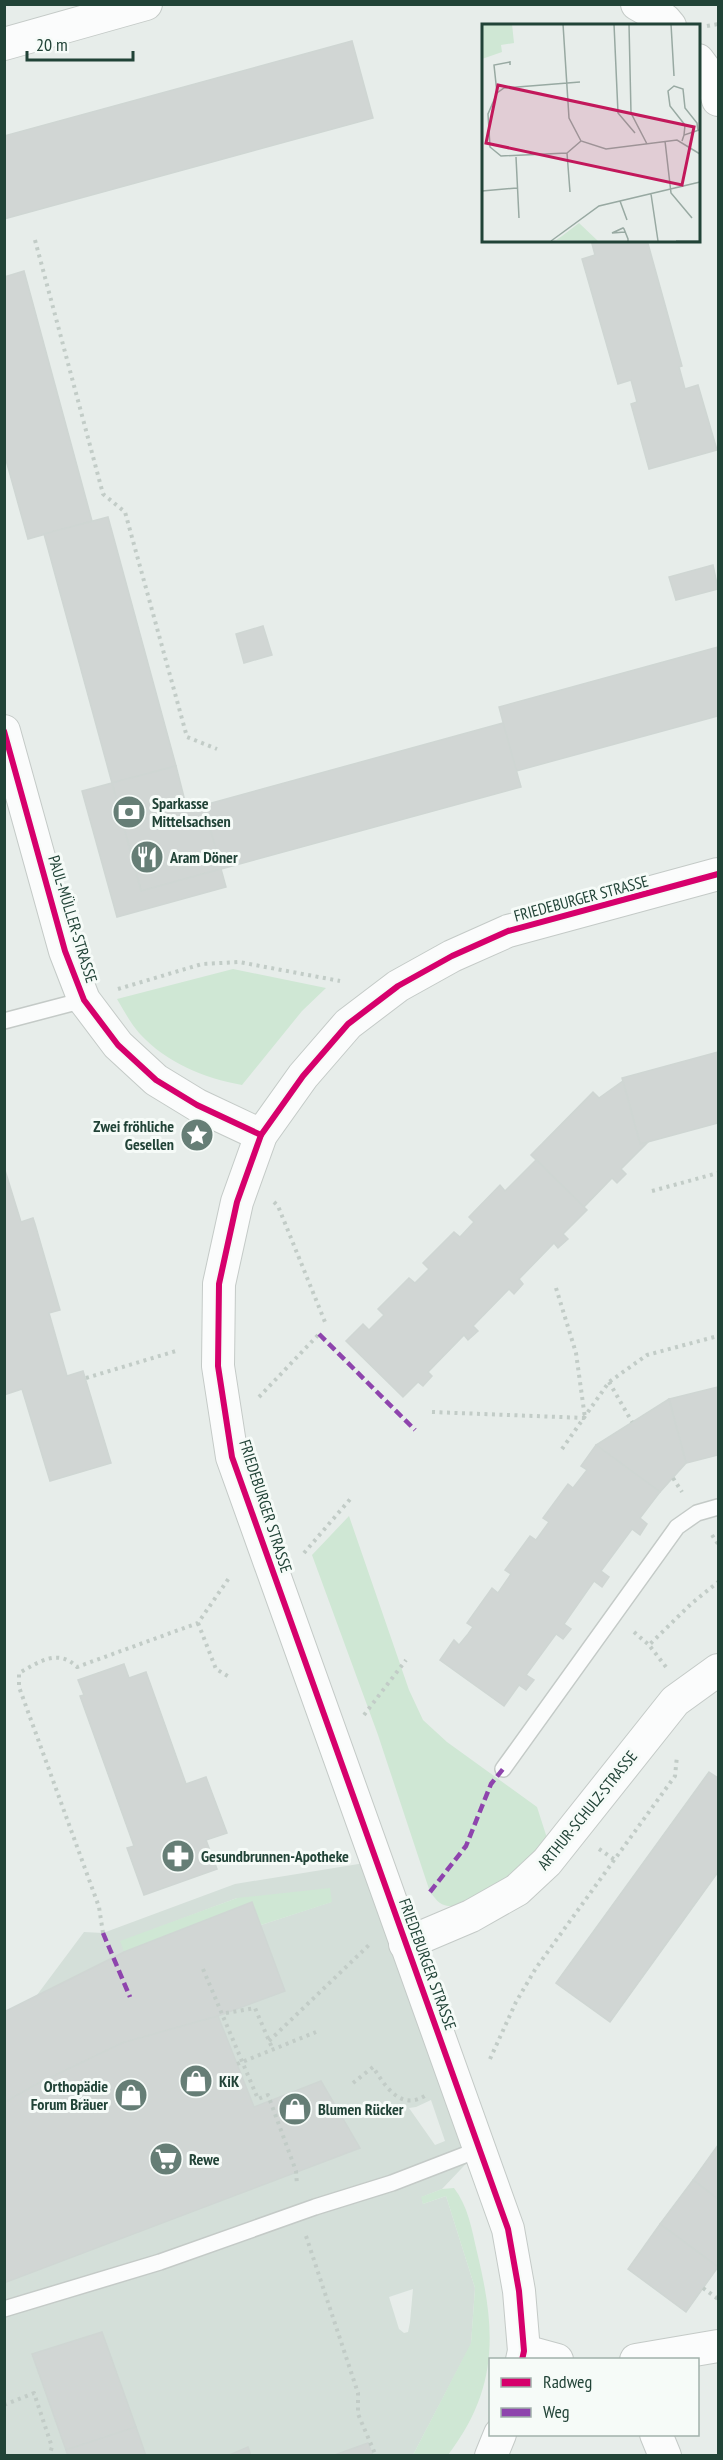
<svg xmlns="http://www.w3.org/2000/svg" width="723" height="2460" font-family="'PT Sans Narrow',sans-serif">
<style>
.built{fill:#d4dfd9;fill-rule:evenodd}
.green{fill:#cfe7d4}
.building{fill:#d1d6d4;stroke:#cfd6d3;stroke-width:1.5}
.lines{fill:none;stroke-linecap:round;stroke-linejoin:round}
.lane-casing{stroke:#c4cac7;stroke-width:18}
.street-casing{stroke:#c4cac7;stroke-width:34}
.path{stroke:#c2ccc7;stroke-width:4;stroke-dasharray:3 4.5;stroke-linecap:butt}
.lane{stroke:#fbfcfc;stroke-width:15}
.street{stroke:#fbfcfc;stroke-width:32}
.quiet{stroke:#8e44ad;stroke-width:4.5;stroke-dasharray:9 4.5;stroke-linecap:butt}
.cycleway-casing{stroke:#f6fbf8;stroke-width:10}
.cycleway{stroke:#d6006c;stroke-width:6}
.labels{text-anchor:middle;dominant-baseline:central;stroke-width:6;stroke-linejoin:round;paint-order:stroke}
.poi-label{font-size:16px;font-weight:bold;fill:#214337;stroke:#f6fbf8;text-anchor:start}
.street-label{font-size:16px;fill:#214337;stroke:#f6fbf8}
.inset-road{fill:none;stroke:#98a9a2;stroke-width:1.5}
.view{fill:#c2185b;fill-opacity:0.15;stroke:#c2185b;stroke-width:3}
.inset-edge{fill:none;stroke:#214337;stroke-width:3}
</style>
<rect width="100%" height="100%" fill="#e7edea"/>
<path class="built" d="M377,1861l103,288 -38,40 -20,8 1,7 23,-8 29,92 -4,56 -58,111 -408,1v-444l32,-17 47,-63 19,1 132,-49zM237,1898l94,4 -70,23 -9,-23 -132,40zM431,2100l14,41 -10,4 -26,-37 7,-1zM413,2289l-3,33 -2,10 -4,1 -5,-4 -10,-32z"/>
<g class="green">
<path d="M233,969l93,19 -24,23 -60,74c-38,-7 -75,-22 -102,-51 -9,-10 -16,-23 -23,-35z"/>
<path d="M349,1516l60,174 14,30 24,22 90,65 10,31c-15,21 -73,70 -99,68 -9,-1 -13,-8 -18,-14l-52,-157 -66,-180z"/>
<polygon points="330,1888 332,1902 261,1925 252,1903 124,1952 120,1941 237,1898"/>
<path d="M454,2188c14,18 18,42 23,64 19,78 22,136 -29,203h-35l58,-112 4,-55 -29,-92 -23,8 -2,-7 21,-8z"/>
</g>
<g class="building">
<polygon points="352,41 373,118 4,219 4,136"/>
<polygon points="591,240 647,240 682,366 679,367 685,389 698,385 717,450 649,469 631,404 637,402 631,380 618,384 582,259 595,255"/>
<polygon points="24,271 92,521 28,539 4,453 4,277"/>
<polygon points="108,517 176,766 112,783 44,534"/>
<polygon points="713,565 718,589 676,600 669,577"/>
<polygon points="263,626 272,655 244,663 236,634"/>
<polygon points="718,647 718,716 516,771 499,707"/>
<polygon points="503,723 521,787 221,869 204,805"/>
<polygon points="176,766 187,809 204,805 221,869 141,891 112,783"/>
<polygon points="112,783 141,891 221,869 226,887 117,917 82,791"/>
<polygon points="718,1052 718,1123 640,1144 622,1078"/>
<polygon points="623,1081 640,1144 647,1143 621,1169 626,1174 617,1183 612,1178 584,1207 531,1155 593,1092 599,1098"/>
<polygon points="536,1160 587,1210 563,1234 568,1239 558,1248 554,1243 519,1279 523,1284 514,1294 509,1289 473,1326 478,1331 468,1340 464,1335 428,1372 432,1376 423,1386 418,1382 403,1397 346,1341 363,1324 369,1330 384,1315 378,1309 409,1278 415,1283 429,1269 423,1263 454,1232 460,1237 474,1222 469,1217 500,1185 505,1191"/>
<polygon points="4,1167 21,1222 33,1218 35,1224 60,1310 49,1313 67,1376 83,1371 111,1463 50,1481 22,1389 4,1395"/>
<polygon points="718,1387 718,1455 686,1463 669,1399"/>
<polygon points="669,1399 686,1463 660,1492 596,1445"/>
<polygon points="596,1445 660,1492 640,1518 647,1524 640,1535 632,1529 601,1571 609,1577 602,1587 594,1581 564,1624 571,1629 563,1639 556,1634 526,1675 534,1680 526,1690 519,1685 504,1706 440,1660 454,1640 459,1645 468,1634 473,1627 467,1623 492,1588 498,1593 511,1574 505,1570 530,1536 536,1540 549,1522 543,1518 568,1484 573,1488 587,1470 581,1466"/>
<polygon points="124,1664 129,1678 146,1672 186,1784 206,1777 227,1833 206,1840 217,1869 144,1895 127,1848 134,1846 80,1696 84,1695 78,1680"/>
<polygon points="709,1772 718,1778 718,1872 610,2022 556,1983"/>
<polygon points="252,1902 285,1991 218,2016 122,2043 33,2086 4,2103 4,2012 124,1952"/>
<polygon points="218,2016 254,2107 321,2081 360,2148 4,2283 4,2103 33,2086 122,2043"/>
<polygon points="718,2145 718,2199 693,2180"/>
<polygon points="693,2180 718,2199 718,2267 660,2224"/>
<polygon points="660,2224 718,2267 686,2312 628,2269"/>
<polygon points="102,2332 136,2427 66,2450 32,2354"/>
<polygon points="136,2427 146,2456 68,2456 66,2450"/>
<polygon points="368,2443 373,2456 332,2456"/>
<polygon points="248,2447 251,2456 227,2456"/>
</g>
<g class="lines">
<g class="lane-casing">
<g id="lane">
<polyline points="4,1021 84,1000"/>
<polyline points="503,1769 677,1527 697,1513 718,1507"/>
<polyline points="4,2309 160,2262 315,2207 392,2183 480,2149"/>
</g>
</g>
<g class="street-casing">
<g id="street">
<polyline points="637,4 665,20 670,26"/>
<polyline points="4,44 146,4"/>
<polyline points="698,60 712,79 718,100"/>
<polyline points="4,731 65,951 84,1000 118,1045 156,1080 197,1105 261,1135"/>
<polyline points="405,1944 471,1916 517,1890 547,1862 675,1701 718,1670"/>
<polyline points="524,2351 557,2360"/>
<polyline points="522,2360 524,2351 519,2291 508,2229 232,1457 218,1366 219,1284 237,1202 261,1135 303,1076 348,1024 398,986 452,956 508,931 718,874"/>
<polyline points="636,2360 718,2346"/>
<polyline points="656,2434 665,2456"/>
<polyline points="491,2456 500,2434"/>
</g>
</g>
<g class="path">
<polyline points="707,26 718,24"/>
<polyline points="35,240 103,494 125,512 187,737 217,749"/>
<polyline points="118,989 202,964 239,962 340,981"/>
<polyline points="652,1191 718,1173"/>
<polyline points="274,1202 278,1206 325,1322"/>
<polyline points="556,1288 576,1353 585,1418"/>
<polyline points="86,1378 176,1351"/>
<polyline points="609,1382 632,1422"/>
<polyline points="259,1397 319,1334"/>
<polyline points="432,1412 585,1418"/>
<polyline points="562,1449 609,1382 647,1355 718,1336"/>
<polyline points="673,1478 682,1492"/>
<polyline points="712,1535 718,1544"/>
<polyline points="304,1553 352,1497"/>
<polyline points="198,1623 216,1669 231,1678"/>
<polyline points="634,1632 649,1645"/>
<polyline points="666,1667 649,1645 691,1604 718,1582"/>
<polyline points="364,1715 406,1660"/>
<polyline points="599,1849 615,1860"/>
<path d="M103,1933l-4,-26 -80,-220v-14c20,-11 39,-25 58,-6l121,-44 31,-45"/>
<polyline points="203,1969 258,2099 268,2095 296,2171 297,2185"/>
<polyline points="226,2013 255,2008 273,2050"/>
<polyline points="269,2041 370,1944"/>
<polyline points="490,2059 516,2002 536,1968 675,1776 677,1756"/>
<polyline points="237,2064 316,2032"/>
<path d="M353,2083l20,-16c12,19 28,45 53,28"/>
<polyline points="306,2236 358,2393 358,2414 376,2456"/>
<polyline points="703,2288 718,2299"/>
<polyline points="4,2405 34,2393 52,2447 49,2456"/>
</g>
<use href="#lane" class="lane"/>
<use href="#street" class="street"/>
<g class="quiet">
<polyline points="319,1334 415,1430"/>
<polyline points="430,1892 466,1846 491,1784 503,1769"/>
<polyline points="103,1933 130,1997"/>
</g>
<g class="cycleway-casing">
<g id="cycleway">
<polyline points="4,731 65,951 84,1000 118,1045 156,1080 197,1105 261,1135"/>
<polyline points="522,2360 524,2351 519,2291 508,2229 232,1457 218,1366 219,1284 237,1202 261,1135 303,1076 348,1024 398,986 452,956 508,931 718,874"/>
</g>
</g>
<use href="#cycleway" class="cycleway"/>
</g>
<defs>
<g id="bank-disc" transform="scale(1.725)"><circle r="9.5" fill="#667e76" stroke="#f6fbf8"/><path d="M-6-4H6V4H-6ZM0-2.3a2.3 2.3 0 1 0 0 4.6a2.3 2.3 0 1 0 0-4.6Z" fill="#fff"/></g>
<g id="restaurant-disc" transform="scale(1.725)"><circle r="9.5" fill="#667e76" stroke="#f6fbf8"/><path d="M-5-6h1v4h1v-4h1v4h1v-4h1v5L-1.5 .5V6h-2V.5L-5-1ZM5-6V6H3V1.5H1.5Q1.5-4 5-6Z" fill="#fff"/></g>
<g id="sight-disc" transform="scale(1.725)"><circle r="9.5" fill="#667e76" stroke="#f6fbf8"/><path d="M0-6L1.8-2.2L6-1.7L2.9 1.2L3.7 5.4L0 3.3L-3.7 5.4L-2.9 1.2L-6-1.7L-1.8-2.2Z" fill="#fff"/></g>
<g id="pharmacy-disc" transform="scale(1.725)"><circle r="9.5" fill="#667e76" stroke="#f6fbf8"/><path d="M-2-6h4v4h4v4h-4v4h-4v-4h-4v-4h4Z" fill="#fff"/></g>
<g id="shop-disc" transform="scale(1.725)"><circle r="9.5" fill="#667e76" stroke="#f6fbf8"/><path d="M-5-2.5h2.3a2.7 3.5 0 0 1 5.4 0H5L5.5 6h-11ZM-1.5-2.5h3a1.5 2.3 0 0 0-3 0Z" fill="#fff"/></g>
<g id="supermarket-disc" transform="scale(1.725)"><circle r="9.5" fill="#667e76" stroke="#f6fbf8"/><path d="M-6-5.5h2.5l.6 2H6L4.5 2H-2.5L-4.4-4H-6ZM-1.5 3.2a1.3 1.3 0 1 0 .1 0ZM3 3.2a1.3 1.3 0 1 0 .1 0Z" fill="#fff"/></g>
</defs>
<g fill-rule="evenodd">
<use href="#bank-disc" x="129" y="812"/>
<use href="#restaurant-disc" x="147" y="857"/>
<use href="#sight-disc" x="197" y="1135"/>
<use href="#pharmacy-disc" x="178" y="1856"/>
<use href="#shop-disc" x="196" y="2081"/>
<use href="#shop-disc" x="131" y="2095"/>
<use href="#shop-disc" x="295" y="2109"/>
<use href="#supermarket-disc" x="166" y="2159"/>
</g>
<g class="labels">
<g class="poi-label">
<text x="152" y="803">Sparkasse<tspan x="152" dy="18">Mittelsachsen</tspan></text>
<text x="170" y="857">Aram Döner</text>
<text x="174" y="1126" text-anchor="end">Zwei fröhliche<tspan x="174" dy="18">Gesellen</tspan></text>
<text x="201" y="1856">Gesundbrunnen-Apotheke</text>
<text x="219" y="2081">KiK</text>
<text x="108" y="2086" text-anchor="end">Orthopädie<tspan x="108" dy="18">Forum Bräuer</tspan></text>
<text x="318" y="2109">Blumen Rücker</text>
<text x="189" y="2159">Rewe</text>
</g>
<g class="street-label">
<text transform="translate(581 898) rotate(-15)">FRIEDEBURGER STRASSE</text>
<text transform="translate(73 919) rotate(73)">PAUL-MÜLLER-STRASSE</text>
<text transform="translate(266 1506) rotate(72)">FRIEDEBURGER STRASSE</text>
<text transform="translate(587 1810) rotate(-51)">ARTHUR-SCHULZ-STRASSE</text>
<text transform="translate(428 1964) rotate(70)">FRIEDEBURGER STRASSE</text>
</g>
</g>
<g transform="translate(482 24)">
<rect width="218" height="218" fill="#e7edea"/>
<path d="M0,0h30l2,19 -13,2 1,7 -20,7zM97,199l19,18 -42,-1 6,-4z" fill="#cfe7d4"/>
<path class="inset-road" d="M81,0l6,94 12,23 25,8 71,-9 23,14M132,0l4,89 17,20M147,0l2,89 16,31M189,0l3,52M98,58l-76,6 -7,5 -9,21 2,33 11,9 66,-3 14,-12M15,69l-3,-28 16,-3v3M202,111l1,-10 -15,-19 -2,-15 6,-5 9,3 2,19 12,15 1,8M183,117l6,52 21,25M200,117l2,-6 15,-5M85,129l3,39M34,133l3,61M0,167l35,-3M169,170l7,47M138,177l7,19M143,208l-13,1 11,-5 1,1 4,10v2M69,217l48,-35 101,-24M194,217h24"/>
<path class="view" d="M16,61l196,42 -12,58 -196,-42z"/>
<rect width="218" height="218" class="inset-edge"/>
</g>
<rect width="723" height="2460" fill="none" stroke="#214337" stroke-width="12"/>
<rect x="489" y="2358" width="210" height="78" fill="#f6fbf8" stroke="#a1b1ab" stroke-width="1.5"/>
<rect x="501" y="2378" width="30" height="9" fill="#d6006c" stroke="#a1b1ab" stroke-width="1.5"/>
<text x="543" y="2388" font-size="18" fill="#214337">Radweg</text>
<rect x="501" y="2408" width="30" height="9" fill="#8e44ad" stroke="#a1b1ab" stroke-width="1.5"/>
<text x="543" y="2418" font-size="18" fill="#214337">Weg</text>
<path d="M27 51v9h106v-9" fill="none" stroke="#214337" stroke-width="3"/>
<text x="36" y="51" font-size="18" fill="#214337" stroke="#f6fbf8" stroke-width="4.5" paint-order="stroke">20 m</text>
</svg>
